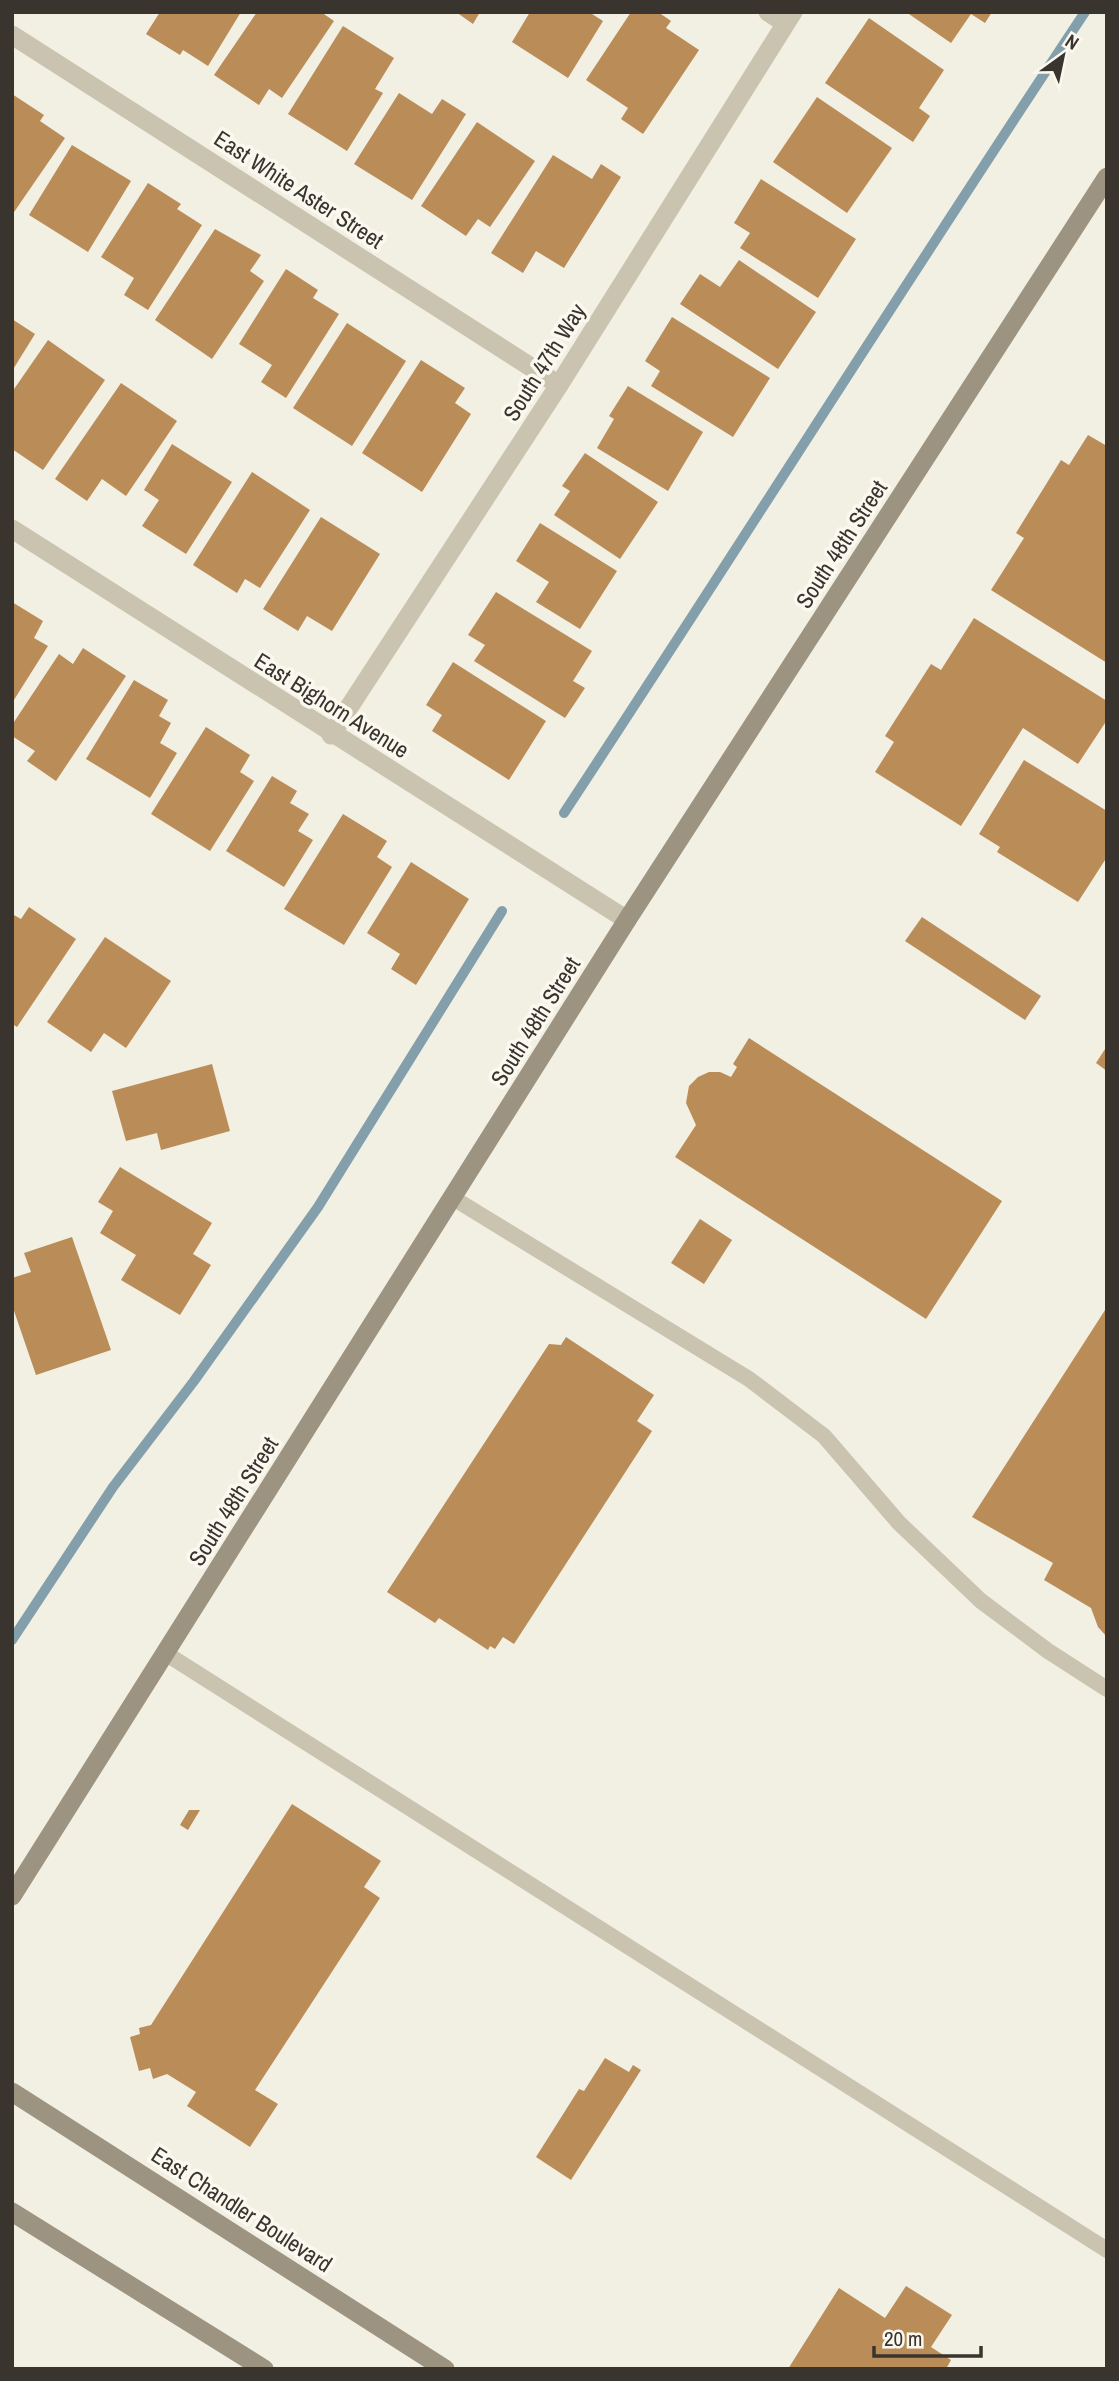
<svg xmlns="http://www.w3.org/2000/svg" width="1119" height="2381" font-family="'Archivo Narrow',sans-serif">
<style>
.lines{fill:none;stroke-linecap:round;stroke-linejoin:round}
.stream{stroke:#849fac;stroke-width:10}
.building{fill:#ba8d58}
.service{stroke:#c9c3af;stroke-width:16}
.minor{stroke:#c9c3af;stroke-width:19}
.secondary{stroke:#9d9381;stroke-width:19}
.labels{text-anchor:middle;dominant-baseline:central;stroke-width:7;stroke-linejoin:round;paint-order:stroke}
.street-label{font-size:23px;fill:#39342d;stroke:#faf8ef}
</style>
<rect width="100%" height="100%" fill="#f2efe3"/>
<g class="lines">
<g class="stream">
<path d="M564,813c175,-266 345,-536 521,-801"/>
<polyline points="12,1640 113,1487 194,1381 318,1207 502,911"/>
</g>
</g>
<g class="building">
<polygon points="160,12 241,12 208,66 183,50 180,55 146,34"/>
<polygon points="257,12 321,12 334,21 282,98 269,89 259,105 214,75"/>
<polygon points="456,12 480,12 473,24"/>
<polygon points="530,12 589,12 603,21 568,78 512,42"/>
<polygon points="631,12 658,12 671,21 666,28 699,50 643,134 621,119 628,108 586,80"/>
<polygon points="906,12 992,12 985,23 971,14 951,43"/>
<polygon points="869,18 944,70 919,108 930,116 913,142 825,83"/>
<polygon points="343,26 394,58 375,89 383,93 347,151 288,114"/>
<polygon points="399,93 432,114 442,99 466,114 412,200 354,164"/>
<polygon points="12,94 44,115 40,121 65,138 12,215"/>
<polygon points="817,97 892,148 847,213 773,162"/>
<polygon points="477,122 535,161 490,227 478,219 466,236 421,206"/>
<polygon points="72,145 131,181 88,252 29,215"/>
<polygon points="553,155 592,179 601,164 621,177 564,268 536,251 523,273 491,253"/>
<polygon points="761,179 856,239 818,298 740,248 750,233 734,223"/>
<polygon points="148,183 181,204 177,209 202,225 148,310 124,295 134,278 101,257"/>
<polygon points="215,229 261,255 250,271 264,281 212,359 155,320"/>
<polygon points="739,260 816,312 778,369 680,304 700,274 720,287"/>
<polygon points="286,269 318,290 313,298 339,314 286,398 261,382 272,365 239,344"/>
<polygon points="672,317 770,378 733,437 651,386 660,371 645,361"/>
<polygon points="12,319 35,334 12,371"/>
<polygon points="347,323 406,361 352,446 293,408"/>
<polygon points="48,340 105,380 43,470 12,449 12,392"/>
<polygon points="421,360 465,388 455,403 471,414 422,492 362,453"/>
<polygon points="121,383 177,421 126,496 102,479 87,501 55,479"/>
<polygon points="628,386 703,432 668,491 597,448 614,419 609,416"/>
<polygon points="1088,435 1107,446 1107,663 991,590 1024,538 1016,533 1061,460 1069,465"/>
<polygon points="172,444 232,482 186,554 142,526 159,500 144,490"/>
<polygon points="585,453 658,502 620,559 554,515 570,491 562,486"/>
<polygon points="252,472 310,510 260,588 245,579 237,593 193,565"/>
<polygon points="321,517 380,554 332,631 307,616 298,631 263,609"/>
<polygon points="540,523 617,571 580,629 536,602 549,582 516,561"/>
<polygon points="496,592 592,651 573,681 585,688 565,718 474,661 485,645 468,635"/>
<polygon points="12,602 43,621 34,638 48,646 12,703"/>
<polygon points="974,618 1107,701 1107,720 1078,764 1023,728 961,826 875,772 894,742 885,736 931,664 941,670"/>
<polygon points="83,648 126,676 56,781 27,761 35,751 12,736 12,725 59,654 73,664"/>
<polygon points="453,662 546,721 509,780 432,731 442,715 426,705"/>
<polygon points="134,680 168,700 159,716 171,723 160,743 177,753 150,798 86,759"/>
<polygon points="206,727 250,755 240,772 254,781 210,851 151,814"/>
<polygon points="1024,760 1107,811 1107,857 1078,902 997,852 1000,847 979,834"/>
<polygon points="272,776 297,791 290,803 309,814 298,831 313,840 284,887 226,851"/>
<polygon points="343,814 387,841 377,857 392,867 344,945 284,909"/>
<polygon points="411,862 469,899 416,985 391,969 400,954 367,933"/>
<polygon points="29,907 76,939 17,1027 12,1024 12,914 21,919"/>
<polygon points="922,917 1041,996 1025,1020 905,941"/>
<polygon points="105,937 171,981 126,1048 104,1033 91,1052 47,1022"/>
<polygon points="749,1038 1002,1201 926,1319 675,1157 696,1125 686,1103 689,1086 698,1077 709,1072 720,1072 731,1077 737,1067 733,1064"/>
<polygon points="1107,1046 1107,1071 1096,1063"/>
<polygon points="212,1064 230,1131 161,1150 157,1133 126,1141 112,1091"/>
<polygon points="120,1167 212,1223 193,1254 211,1265 180,1315 121,1280 136,1255 100,1233 113,1211 98,1202"/>
<polygon points="700,1219 732,1240 704,1284 671,1263"/>
<polygon points="72,1237 111,1350 36,1375 12,1305 12,1278 31,1272 24,1253"/>
<polygon points="1107,1307 1107,1637 1098,1627 1091,1608 1044,1580 1053,1563 972,1517"/>
<polygon points="566,1337 654,1395 637,1421 652,1431 514,1644 503,1637 495,1649 490,1646 488,1650 439,1618 435,1623 387,1592 549,1344 561,1345"/>
<polygon points="292,1804 381,1861 364,1887 380,1898 255,2090 278,2104 250,2147 187,2106 196,2092 167,2074 153,2079 150,2068 139,2071 130,2037 140,2034 139,2028 151,2025"/>
<polygon points="189,1810 200,1810 188,1830 180,1825"/>
<polygon points="605,2058 629,2072 633,2065 641,2070 571,2180 536,2157 579,2089 584,2091"/>
<polygon points="906,2286 952,2315 931,2347 951,2360 946,2369 788,2369 839,2288 885,2318"/>
</g>
<g class="lines">
<g class="service">
<polyline points="453,1198 749,1379 824,1436 899,1523 981,1601 1048,1651 1107,1689"/>
<polyline points="165,1653 1107,2250"/>
</g>
<g class="minor">
<polyline points="768,12 785,23"/>
<polyline points="12,35 559,385"/>
<polyline points="12,529 627,920"/>
<polyline points="331,735 559,385 793,12"/>
</g>
<g class="secondary">
<polyline points="12,1896 627,920 1107,177"/>
<polyline points="12,2092 445,2369"/>
<polyline points="12,2212 264,2369"/>
</g>
</g>
<g class="labels">
<g class="street-label">
<text transform="translate(299 189) rotate(33)">East White Aster Street</text>
<text transform="translate(544 362) rotate(-58)">South 47th Way</text>
<text transform="translate(841 544) rotate(-57)">South 48th Street</text>
<text transform="translate(332 705) rotate(32)">East Bighorn Avenue</text>
<text transform="translate(535 1021) rotate(-58)">South 48th Street</text>
<text transform="translate(233 1501) rotate(-58)">South 48th Street</text>
<text transform="translate(242 2209) rotate(33)">East Chandler Boulevard</text>
</g>
</g>
<rect width="1119" height="2381" fill="none" stroke="#39342d" stroke-width="28"/>
<g transform="translate(1063 56) rotate(33)" stroke="#faf8ef" stroke-width="5" paint-order="stroke">
<path d="M0-5L12 26L0 18L-12 26Z" fill="#39342d"/>
<text y="-10" font-size="19" font-weight="bold" text-anchor="middle" fill="#39342d">N</text>
</g>
<path d="M874 2346v10h107v-10" fill="none" stroke="#39342d" stroke-width="3.5"/>
<text x="884" y="2346" font-size="21" fill="#39342d" stroke="#faf8ef" stroke-width="5" paint-order="stroke">20 m</text>
</svg>
